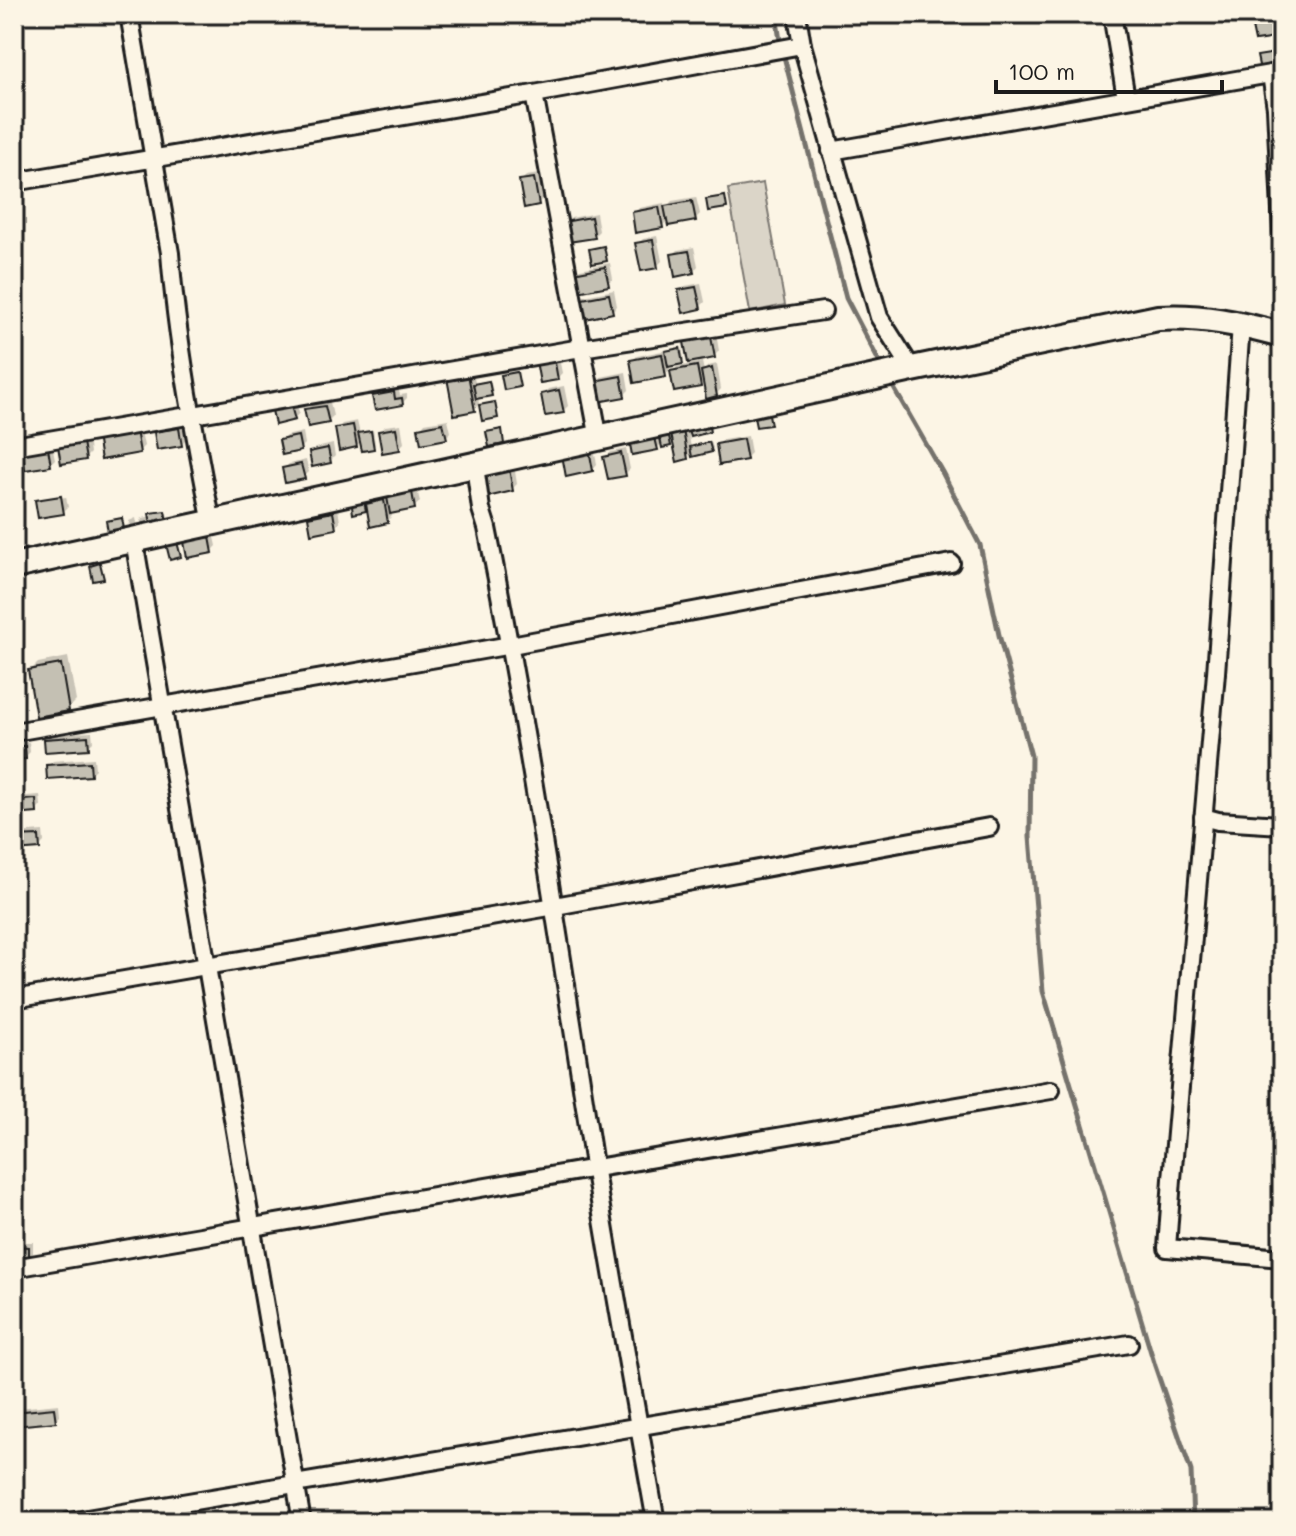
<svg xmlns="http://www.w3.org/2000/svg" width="1296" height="1536" font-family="Mali,sans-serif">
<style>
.green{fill:#dbd5c8;stroke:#7c7872;stroke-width:2}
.shadow{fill:#0003}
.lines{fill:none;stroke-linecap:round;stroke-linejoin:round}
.stream{stroke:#75726c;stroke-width:5}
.building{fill:#c4c0b3;stroke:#1c1c1c;stroke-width:2}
.street-casing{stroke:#1c1c1c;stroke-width:22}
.secondary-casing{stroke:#1c1c1c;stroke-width:30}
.street{stroke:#fcf5e5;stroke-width:16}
.secondary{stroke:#fcf5e5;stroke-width:24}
</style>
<rect width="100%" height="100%" fill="#fcf5e5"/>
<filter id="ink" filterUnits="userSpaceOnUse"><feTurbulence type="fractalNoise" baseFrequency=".0125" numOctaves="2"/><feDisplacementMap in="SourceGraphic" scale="16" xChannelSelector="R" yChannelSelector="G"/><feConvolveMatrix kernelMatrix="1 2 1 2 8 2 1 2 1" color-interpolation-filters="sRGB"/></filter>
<g filter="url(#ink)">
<polygon class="green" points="763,183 785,305 750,312 728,189"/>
<g class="shadow">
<polygon points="539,174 543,198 538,203 521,181 526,176"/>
<polygon points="696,197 700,214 695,219 669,219 662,226 634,213 639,208 664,203 665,208 672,201"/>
<polygon points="596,213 599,231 594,236 566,223 571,218"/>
<polygon points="657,236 662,261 657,266 638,244 643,239"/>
<polygon points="694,247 698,266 693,272 673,255 678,250"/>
<polygon points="610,263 613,279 608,284 575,274 580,269"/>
<polygon points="701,283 705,302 700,307 680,291 685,286"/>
<polygon points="614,290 617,306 612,311 579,301 584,296"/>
<polygon points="716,333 719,351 714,356 686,343 691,338"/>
<polygon points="682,347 684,360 669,364 670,370 665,375 632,361 637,356"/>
<polygon points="558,353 562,373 557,378 543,356"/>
<polygon points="702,362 704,371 708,366 717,364 721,389 716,394 705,380 700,385 672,372 677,367"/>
<polygon points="473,370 475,383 490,380 493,392 478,397 479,404 474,409 449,379"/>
<polygon points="626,372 629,390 624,395 596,382 601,377"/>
<polygon points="564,386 568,406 563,411 543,394 548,389"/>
<polygon points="398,388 400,395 407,394 407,398 402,403 374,396 379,391"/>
<polygon points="296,402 299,413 294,419 274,410 279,405"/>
<polygon points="330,402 333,416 328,421 306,410 312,405"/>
<polygon points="448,419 451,432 446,437 420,429 425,423"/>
<polygon points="357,421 360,434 362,431 373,430 375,445 373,447 362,440 356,446 337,429 342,424"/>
<polygon points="710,421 711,428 709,430 689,435 691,449 694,446 711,442 713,448 711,450 693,451 687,457 674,439 670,444 663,442 657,448 631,440 670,430 671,437 679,429"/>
<polygon points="184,424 186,439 181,444 156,433 161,428"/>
<polygon points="401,424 404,443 399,448 380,432 385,426"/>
<polygon points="141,431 144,446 139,451 99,437"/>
<polygon points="303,432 305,444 300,449 281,441 286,436"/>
<polygon points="748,436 751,453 746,458 718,445 723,440"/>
<polygon points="88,438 90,453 85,458 65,442"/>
<polygon points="52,444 55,459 50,464 29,448"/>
<polygon points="333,444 335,456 330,461 311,453 316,448"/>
<polygon points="593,445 597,464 592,470 569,450"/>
<polygon points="626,449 630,469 625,474 606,457 611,452"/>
<polygon points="306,460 309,472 304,477 284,469 289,464"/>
<polygon points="514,465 517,484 512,489 484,475"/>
<polygon points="417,489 420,502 414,507 391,511 392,516 387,521 368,506 365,509 355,511 365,495 367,506 373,500"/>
<polygon points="66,497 68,507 63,512 38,501 40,498 40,501"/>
<polygon points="338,508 340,522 335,527 310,518 315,513"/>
<polygon points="166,510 168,518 166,520 152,518 146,524 142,525 141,519 143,518 152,516 153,512"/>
<polygon points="136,518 137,524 130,526 129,521"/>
<polygon points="214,533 217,546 212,551 186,543 191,538"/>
<polygon points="68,657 76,701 68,709 30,671 38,663"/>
<polygon points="92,732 93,742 88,747 46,739 51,734"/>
<polygon points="29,742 30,752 25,757 14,758 14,743"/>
<polygon points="94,758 95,769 90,774 48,766 53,761"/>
<polygon points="14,766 22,766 23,777 18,782 14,782"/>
<polygon points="40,795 41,806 36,811 14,813 14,797"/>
<polygon points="43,831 44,842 39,847 14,849 14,833"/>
<polygon points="14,1242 33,1242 33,1253 28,1258 14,1258"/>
<polygon points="59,1404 60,1415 55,1420 14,1424 14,1412 18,1408"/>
</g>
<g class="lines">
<g class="stream">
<polyline points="776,14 780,41 846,298 882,367"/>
<polyline points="891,383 942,472 980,545 999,635 1031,756 1030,837 1043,991 1155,1366 1191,1471 1193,1522"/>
</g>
</g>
<g class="building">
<polygon points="1282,22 1282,37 1255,41 1252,27"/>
<polygon points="1282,52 1282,66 1260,70 1257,56"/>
<polygon points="534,178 539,205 524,208 519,180"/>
<polygon points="725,196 727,208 708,211 706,199"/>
<polygon points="692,201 696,221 668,226 664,206"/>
<polygon points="659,207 663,228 635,233 632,212"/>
<polygon points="591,217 595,238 568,242 564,222"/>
<polygon points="653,240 658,268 641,271 635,243"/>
<polygon points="604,246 607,261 592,264 589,249"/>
<polygon points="689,251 694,273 675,277 671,254"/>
<polygon points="605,267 609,286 577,292 573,273"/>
<polygon points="696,287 701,309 683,313 678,290"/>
<polygon points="609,294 613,313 581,320 577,300"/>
<polygon points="711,337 715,358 688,363 684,342"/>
<polygon points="680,348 683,364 668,367 665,351"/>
<polygon points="662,354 666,377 634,383 630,360"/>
<polygon points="554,357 558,380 540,383 536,361"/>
<polygon points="697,366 701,387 674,392 670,371"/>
<polygon points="712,368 717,396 706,399 701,371"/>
<polygon points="517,372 520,387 504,390 501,375"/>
<polygon points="468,374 475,411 454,415 447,378"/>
<polygon points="621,376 625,397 597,402 594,381"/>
<polygon points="489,381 492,396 476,399 473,384"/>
<polygon points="559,390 564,413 545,416 541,394"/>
<polygon points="394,392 395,399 402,398 403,405 375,410 372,396"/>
<polygon points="495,402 498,418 482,421 479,405"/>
<polygon points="291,406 295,420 275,425 272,410"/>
<polygon points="325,406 329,423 308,427 304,409"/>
<polygon points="768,409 771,425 756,427 753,412"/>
<polygon points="708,422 710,432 691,437 688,427"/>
<polygon points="443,423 447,439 421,444 418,428"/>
<polygon points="353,425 357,447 339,451 335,428"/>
<polygon points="179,428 182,446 157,450 154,432"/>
<polygon points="396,428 400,450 382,453 378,431"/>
<polygon points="502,429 504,444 489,447 486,432"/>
<polygon points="136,430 140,453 101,460 97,436"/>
<polygon points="683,430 688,459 677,462 671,434"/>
<polygon points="371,431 374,449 362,451 358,433"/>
<polygon points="668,431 671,446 662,448 659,433"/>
<polygon points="654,434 658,450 632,455 629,439"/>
<polygon points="298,436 301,451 282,455 279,440"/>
<polygon points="743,439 747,460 719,465 716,444"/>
<polygon points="83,442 86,460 61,464 58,446"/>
<polygon points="709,442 712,452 692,457 690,447"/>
<polygon points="48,448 51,466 25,470 22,452"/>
<polygon points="328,448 331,463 312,467 309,452"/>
<polygon points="589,449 593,471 566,477 562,455"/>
<polygon points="621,453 626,476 608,479 603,457"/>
<polygon points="301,464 305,479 285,483 282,468"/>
<polygon points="509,469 513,491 487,497 482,474"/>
<polygon points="412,492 415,509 390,514 387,497"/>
<polygon points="61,496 64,514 38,518 35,500"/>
<polygon points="363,496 366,511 353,514 351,498"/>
<polygon points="384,500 388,523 370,527 366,504"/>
<polygon points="165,511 167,522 151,524 149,513"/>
<polygon points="333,512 336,529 311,534 308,517"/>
<polygon points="122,518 124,529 108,532 106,521"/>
<polygon points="210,537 213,553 187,558 184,542"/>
<polygon points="177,542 181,557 170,560 166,544"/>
<polygon points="100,563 104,579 93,581 90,566"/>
<polygon points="61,664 69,711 36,717 28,670"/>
<polygon points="88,736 89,749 45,752 44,739"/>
<polygon points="14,746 25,746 26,759 14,760"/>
<polygon points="90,762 91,776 47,779 46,765"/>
<polygon points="36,799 37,813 14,815 14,801"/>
<polygon points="39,836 40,849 14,851 14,837"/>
<polygon points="14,1246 29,1247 29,1260 14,1260"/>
<polygon points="54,1408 56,1422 14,1426 14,1412"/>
</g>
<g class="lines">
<g class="street-casing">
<g id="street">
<path d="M129,14l41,239c7,91 25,182 42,271"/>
<polyline points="797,14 802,45 879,317 912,369"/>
<polyline points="1112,14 1126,98"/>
<polyline points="1271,74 1276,108 1282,231"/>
<polyline points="534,94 599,439"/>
<polyline points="831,151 1282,72"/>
<polyline points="14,182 534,94 802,45"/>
<polyline points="1241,325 1216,673 1172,1179 1167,1248 1282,1258"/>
<polyline points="14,446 581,348 823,311"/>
<path d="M475,466l6,43 6,19c42,211 74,424 107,637 19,119 41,238 62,357"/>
<polyline points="134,540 302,1522"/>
<polyline points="14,732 511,645 951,563"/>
<polyline points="1203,817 1218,821 1282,825"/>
<polyline points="14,999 555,906 989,827"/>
<polyline points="14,1268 1051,1090"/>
<polyline points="69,1522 1129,1344"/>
</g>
</g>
<g class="secondary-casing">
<path id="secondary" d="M14,566l898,-197 246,-51c44,-3 81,6 124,17"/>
</g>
<use href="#street" class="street"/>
<use href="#secondary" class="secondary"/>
</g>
</g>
<rect width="1296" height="1536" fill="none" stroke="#fcf5e5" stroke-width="48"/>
<rect x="24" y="24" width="1248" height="1488" fill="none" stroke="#1c1c1c" stroke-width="3" filter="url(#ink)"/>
<path d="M996 80v12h226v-12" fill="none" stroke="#1c1c1c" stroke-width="4"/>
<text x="1008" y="80" font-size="24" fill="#1c1c1c" stroke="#fcf5e5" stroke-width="6" paint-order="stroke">100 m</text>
</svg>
